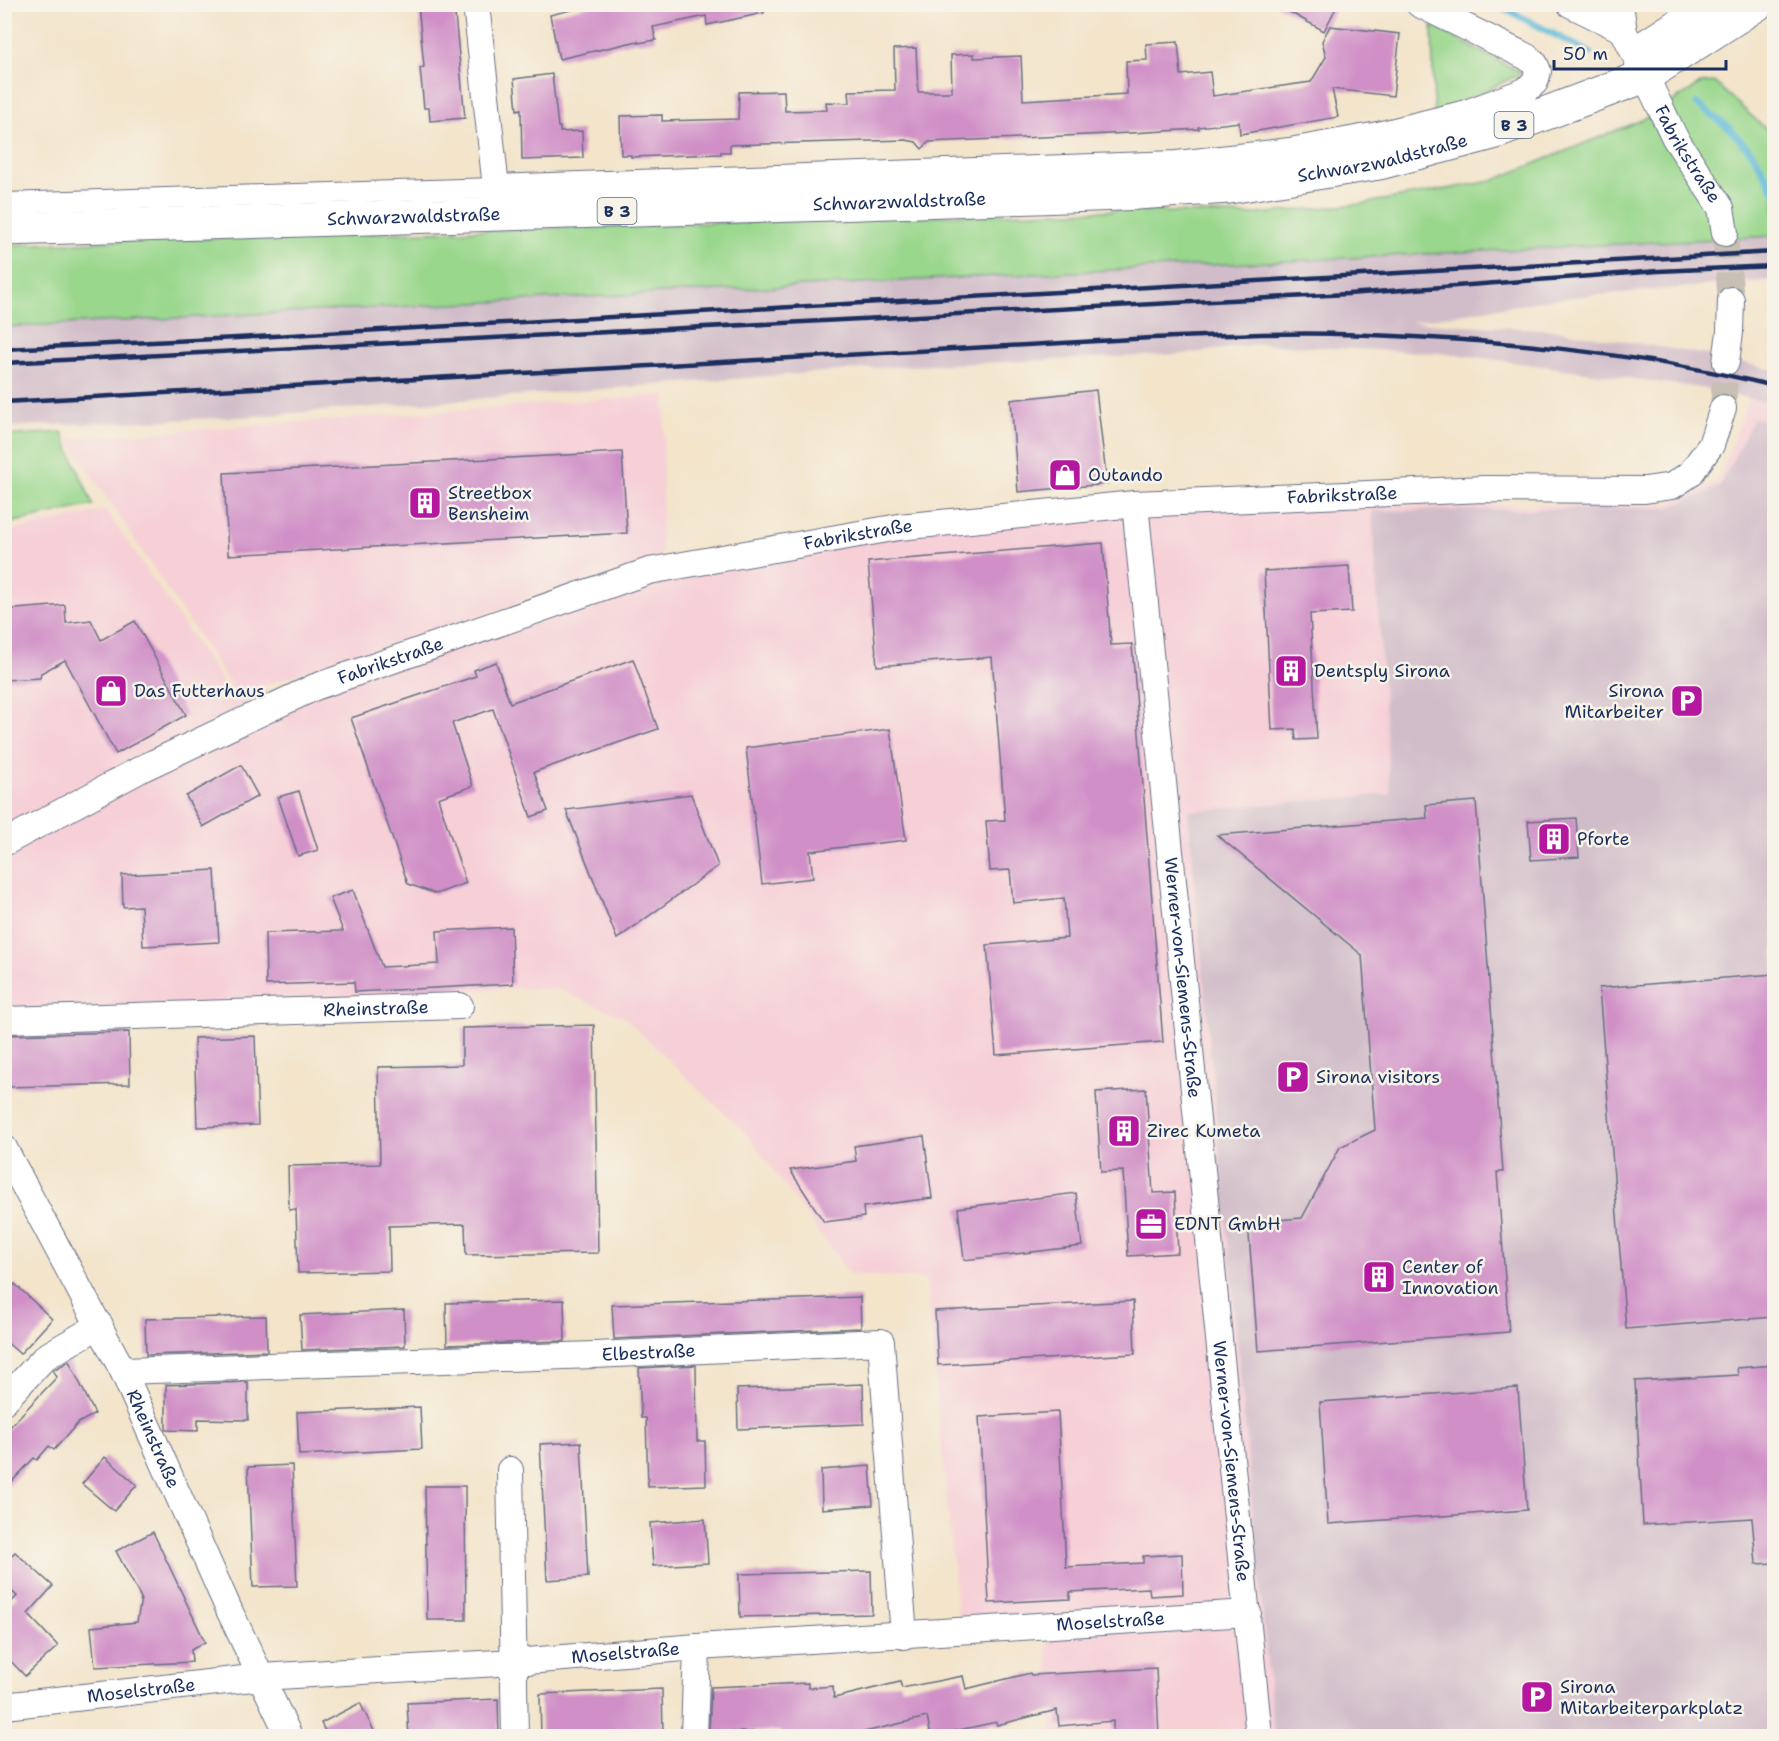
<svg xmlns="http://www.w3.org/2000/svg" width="1779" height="1741" font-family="'Shantell Sans',sans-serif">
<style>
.built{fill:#f6cfd7}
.industrial{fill:#d1bdc9}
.green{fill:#99d78c;stroke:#5a8375;stroke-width:1.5}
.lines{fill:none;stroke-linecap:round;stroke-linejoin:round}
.stream{stroke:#5bb8d9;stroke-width:7}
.building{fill:#d090c7}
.minor-tunnel{stroke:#c8c0b4;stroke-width:26;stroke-dasharray:26 13;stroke-linecap:butt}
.pedestrian-casing{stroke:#676e84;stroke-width:22}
.minor-casing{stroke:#676e84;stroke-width:28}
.primary-casing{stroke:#676e84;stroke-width:35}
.pedestrian{stroke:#fff;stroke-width:20}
.minor{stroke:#fff;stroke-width:26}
.primary{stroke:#fff;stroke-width:33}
.rail{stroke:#1b2f5e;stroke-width:4.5}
.labels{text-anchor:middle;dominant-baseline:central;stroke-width:5;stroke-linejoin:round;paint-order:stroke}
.shield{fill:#f7f3e8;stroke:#5d6a87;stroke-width:1.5}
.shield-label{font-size:16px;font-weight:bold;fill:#1b2f5e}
.street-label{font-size:18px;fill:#1b2f5e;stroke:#f7f3e8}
.poi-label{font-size:18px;fill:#1b2f5e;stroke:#f7f3e8;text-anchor:start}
</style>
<rect width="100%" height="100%" fill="#f7f3e8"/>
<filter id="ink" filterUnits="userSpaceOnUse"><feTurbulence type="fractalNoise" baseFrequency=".0167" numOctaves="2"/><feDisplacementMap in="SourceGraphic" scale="12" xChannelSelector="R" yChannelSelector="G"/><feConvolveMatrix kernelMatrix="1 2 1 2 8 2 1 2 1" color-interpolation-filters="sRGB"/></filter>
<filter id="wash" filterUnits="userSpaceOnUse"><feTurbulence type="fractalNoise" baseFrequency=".008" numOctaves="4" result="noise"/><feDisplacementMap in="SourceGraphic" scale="24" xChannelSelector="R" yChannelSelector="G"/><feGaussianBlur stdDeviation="1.35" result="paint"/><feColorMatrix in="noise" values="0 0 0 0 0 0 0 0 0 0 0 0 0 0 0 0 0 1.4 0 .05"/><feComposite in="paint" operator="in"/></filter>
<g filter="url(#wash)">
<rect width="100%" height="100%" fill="#f3e4ca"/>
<g class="built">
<polygon points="665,395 661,562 588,581 237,694 68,439"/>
<polygon points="1749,398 1774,404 1774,1736 1052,1736 1046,1627 959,1629 926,1279 849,1274 749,1137 625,1018 559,990 519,988 5,1012 4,532 106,510 235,700 653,580 899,529 1141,507 1665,504 1717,482"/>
</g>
<g class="industrial">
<polygon points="1774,236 1774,280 1561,298 1410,322 1556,330 1708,355 1774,370 1774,404 1708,389 1454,354 1257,344 1187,354 888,367 242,417 5,427 5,327"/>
<polygon points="1754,418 1774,422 1774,1736 1274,1736 1188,811 1390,794 1372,511 1667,508 1719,487"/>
</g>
<g class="green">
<polygon points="1432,26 1522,73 1434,116"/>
<polygon points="1714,82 1774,136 1774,236 5,327 5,245 1123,210 1248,215 1360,204 1492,181 1644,119 1702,83"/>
<polygon points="62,432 93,505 5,524 5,436"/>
</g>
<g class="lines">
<g class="stream">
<polyline points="1496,4 1590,53"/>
<polyline points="1697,104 1729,128 1754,155 1774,191"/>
</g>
</g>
<g id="blocks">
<g class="building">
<polygon points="418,4 454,4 465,118 430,121 429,108 424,108 420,68 424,67"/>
<polygon points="596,4 763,4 764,13 707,25 706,16 653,27 656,40 638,43 638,41 559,59 550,15"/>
<polygon points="1275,4 1338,4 1324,31"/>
<polygon points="1330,26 1400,34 1393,96 1332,89 1338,117 1240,134 1239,122 1198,127 1199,129 1131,133 929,142 922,149 916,142 906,140 730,145 730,152 721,152 721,154 631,157 631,155 621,155 620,116 662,115 662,121 738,119 739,92 784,91 785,111 827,110 826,102 850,103 849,91 895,90 894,49 916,48 918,92 952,92 951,55 974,54 974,58 1021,56 1023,100 1127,94 1126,61 1147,60 1146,44 1178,42 1181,75 1210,72 1213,96 1311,82 1326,57 1322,41"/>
<polygon points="552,74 558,127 560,127 560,132 582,131 583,158 522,160 521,109 517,110 514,79"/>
<polygon points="1096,390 1107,484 1018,492 1011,400"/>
<polygon points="622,452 627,533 228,555 224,473"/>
<polygon points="1103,543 1111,645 1132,644 1163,1042 996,1055 987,945 1067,938 1064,898 1013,903 1010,870 990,871 986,821 1005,820 992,657 877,666 868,562"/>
<polygon points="1349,566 1352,612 1310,614 1317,739 1296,740 1295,729 1272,730 1264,571"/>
<polygon points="65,605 66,623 91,620 101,640 135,621 186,715 116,754 65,660 41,673 40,678 4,680 4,610"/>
<polygon points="633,659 658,729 534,772 548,811 531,817 493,709 452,723 473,786 438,798 466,883 436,894 408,884 351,718 476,676 474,670 496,662 510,703"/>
<polygon points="890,729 906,840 810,851 813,878 762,884 746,748"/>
<polygon points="241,765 258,796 203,827 186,796"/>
<polygon points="299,791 318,850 298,856 278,797"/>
<polygon points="691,794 718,866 617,939 566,810"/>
<polygon points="1476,801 1503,1172 1497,1172 1509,1332 1258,1351 1248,1222 1302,1218 1340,1147 1375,1130 1362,955 1217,835 1427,818 1426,805"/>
<polygon points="1576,818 1579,857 1531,860 1528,821"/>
<polygon points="215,870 219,942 143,946 141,906 123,907 122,875"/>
<polygon points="353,890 382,967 439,964 437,931 511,927 513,984 355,992 354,982 266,985 265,933 343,931 330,898"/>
<polygon points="1774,974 1774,1317 1626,1329 1599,988"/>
<polygon points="594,1025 598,1253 466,1255 465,1224 389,1226 390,1271 298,1273 296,1209 289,1210 288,1166 380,1164 378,1067 462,1065 462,1028"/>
<polygon points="129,1032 130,1084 6,1087 5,1035"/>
<polygon points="255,1036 258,1125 197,1127 194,1038"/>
<polygon points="1146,1089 1153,1193 1175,1192 1178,1253 1128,1256 1123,1171 1101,1172 1096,1092"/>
<polygon points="924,1136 932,1198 863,1207 864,1217 824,1222 790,1170 856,1161 854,1146"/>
<polygon points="1076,1193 1082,1246 964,1260 958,1208"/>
<polygon points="15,1284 52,1319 20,1354 4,1340 4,1295"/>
<polygon points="860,1297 861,1328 614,1339 612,1305"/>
<polygon points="564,1300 565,1341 447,1345 446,1303"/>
<polygon points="1133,1301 1135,1354 938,1365 935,1311"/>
<polygon points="404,1310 405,1346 302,1350 300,1315"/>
<polygon points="266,1316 267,1351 146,1355 145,1319"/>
<polygon points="69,1361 95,1414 78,1423 54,1450 49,1446 37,1460 34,1458 4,1490 4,1433 57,1377 53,1370"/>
<polygon points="696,1365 697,1441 705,1441 706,1485 648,1487 646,1418 641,1418 639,1368"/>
<polygon points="1774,1365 1774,1563 1756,1564 1752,1518 1643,1525 1635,1381 1738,1375 1737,1368"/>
<polygon points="248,1382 248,1420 198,1419 198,1431 166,1430 166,1385"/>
<polygon points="863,1384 864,1424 738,1429 737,1389"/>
<polygon points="1518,1388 1527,1510 1328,1524 1320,1402"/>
<polygon points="420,1407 422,1449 299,1455 297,1412"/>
<polygon points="1058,1412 1066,1567 1143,1563 1143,1556 1182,1554 1183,1594 1150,1596 1149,1588 1070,1592 1070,1599 989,1603 979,1417"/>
<polygon points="581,1442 588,1577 547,1580 540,1444"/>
<polygon points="105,1457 137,1485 114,1511 82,1484"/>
<polygon points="292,1465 297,1586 253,1587 248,1467"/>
<polygon points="870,1466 873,1505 822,1509 821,1470"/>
<polygon points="425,1486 465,1486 466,1620 427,1620"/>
<polygon points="705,1519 708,1563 653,1566 650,1523"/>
<polygon points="153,1532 205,1642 191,1650 192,1662 95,1667 91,1627 137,1622 141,1598 116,1551"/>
<polygon points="15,1552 53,1586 28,1614 58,1646 25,1676 4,1654 4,1610 17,1596 4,1584 4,1563"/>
<polygon points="871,1571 872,1614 740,1617 739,1574"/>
<polygon points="1156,1668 1159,1737 1113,1737 1113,1721 1059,1726 1057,1710 997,1725 996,1722 931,1736 927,1717 844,1737 811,1737 811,1735 781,1737 781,1731 709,1733 711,1687 808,1683 808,1688 833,1686 834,1698 900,1682 902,1688 963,1676 966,1689 1030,1673 1031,1675"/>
<polygon points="662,1689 663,1733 541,1737 540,1694"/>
<polygon points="498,1699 499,1737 409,1737 407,1703"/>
<polygon points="360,1703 374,1731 363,1737 328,1737 321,1723"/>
</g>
</g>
</g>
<g filter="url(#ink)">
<use href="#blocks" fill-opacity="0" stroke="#676e84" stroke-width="1.5"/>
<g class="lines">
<g class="minor-tunnel">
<polyline points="1725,233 1731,300"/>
<polyline points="1723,408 1726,362"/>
</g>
<g class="pedestrian-casing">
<polyline id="pedestrian" points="4,203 496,188"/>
</g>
<g class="minor-casing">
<g id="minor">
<polyline points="476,4 496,188 1177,164 1290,151 1378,135 1466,113 1525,91 1535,82 1538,71 1535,64 1527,57 1419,4"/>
<polyline points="1570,4 1623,30"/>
<path id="s1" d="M1620,4l4,28 51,106 46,70 4,25"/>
<polyline points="1634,50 1705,4"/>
<polyline points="1726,362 1730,332 1731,300"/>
<path id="s2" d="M1135,504l124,1232"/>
<path id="s3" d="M4,843l139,-75 172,-81 334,-116 250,-44 236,-23 349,-15 161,1 27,-4 18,-12 21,-29 12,-37"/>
<path id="s4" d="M4,1020l456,-14"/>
<path id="s5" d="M4,1148l119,223 107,241 59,124"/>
<path id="s6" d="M123,1371l471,-16 287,-13 23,294"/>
<polyline points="4,1401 45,1357 100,1325"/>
<polyline points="510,1470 515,1736"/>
<path id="s7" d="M4,1706l257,-29 254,-15 182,-15 551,-34"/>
<polyline points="694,1736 697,1647"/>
</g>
</g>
<g class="primary-casing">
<g id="primary">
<path id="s8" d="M4,229l829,-25 288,-10 108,-7 150,-24 117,-31 149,-56 112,-72"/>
</g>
</g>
<use href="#pedestrian" class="pedestrian"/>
<use href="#minor" class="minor"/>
<use href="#primary" class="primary"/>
<g class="rail">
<polyline points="4,349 237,338 1774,252"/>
<polyline points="4,363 1348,294 1658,271 1774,266"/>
<path d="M4,402l1147,-64c62,-2 124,-6 186,-4 147,4 295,17 437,52"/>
</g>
</g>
</g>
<defs>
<g id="shop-square" transform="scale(1.725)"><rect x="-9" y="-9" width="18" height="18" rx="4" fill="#b5179e" stroke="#f7f3e8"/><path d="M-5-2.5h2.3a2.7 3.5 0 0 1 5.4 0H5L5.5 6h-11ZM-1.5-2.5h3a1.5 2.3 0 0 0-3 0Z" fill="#fff"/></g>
<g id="building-square" transform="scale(1.725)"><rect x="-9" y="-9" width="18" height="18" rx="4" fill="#b5179e" stroke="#f7f3e8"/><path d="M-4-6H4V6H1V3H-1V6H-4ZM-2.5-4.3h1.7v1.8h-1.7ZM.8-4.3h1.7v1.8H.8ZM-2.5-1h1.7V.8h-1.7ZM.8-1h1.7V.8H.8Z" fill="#fff"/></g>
<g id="parking-square" transform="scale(1.725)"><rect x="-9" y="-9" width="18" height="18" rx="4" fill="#b5179e" stroke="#f7f3e8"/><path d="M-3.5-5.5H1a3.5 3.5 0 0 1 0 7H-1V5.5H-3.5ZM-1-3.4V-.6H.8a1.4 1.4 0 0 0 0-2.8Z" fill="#fff"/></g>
<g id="office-square" transform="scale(1.725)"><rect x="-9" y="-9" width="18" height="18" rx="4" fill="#b5179e" stroke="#f7f3e8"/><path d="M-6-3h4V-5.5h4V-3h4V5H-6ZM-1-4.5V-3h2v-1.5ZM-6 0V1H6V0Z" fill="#fff"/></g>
</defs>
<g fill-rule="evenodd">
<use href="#shop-square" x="1065" y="475"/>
<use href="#building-square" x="425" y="503"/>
<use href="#building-square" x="1291" y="671"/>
<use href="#shop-square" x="111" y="691"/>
<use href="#parking-square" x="1687" y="701"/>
<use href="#building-square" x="1554" y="839"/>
<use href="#parking-square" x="1293" y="1077"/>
<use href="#building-square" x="1124" y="1131"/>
<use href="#office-square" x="1151" y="1224"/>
<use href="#building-square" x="1379" y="1277"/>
<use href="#parking-square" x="1537" y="1697"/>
</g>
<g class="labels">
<g class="shield">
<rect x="1494.5" y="112" width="39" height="26" rx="4.5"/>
<rect x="597.5" y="198" width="39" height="26" rx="4.5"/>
</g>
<g class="shield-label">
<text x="1514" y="125">B 3</text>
<text x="617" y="211">B 3</text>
</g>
<g class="street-label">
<text stroke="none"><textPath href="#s1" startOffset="166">Fabrikstraße</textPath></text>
<text stroke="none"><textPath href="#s8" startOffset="1382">Schwarzwaldstraße</textPath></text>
<text stroke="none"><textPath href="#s8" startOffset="896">Schwarzwaldstraße</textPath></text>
<text stroke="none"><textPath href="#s8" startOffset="410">Schwarzwaldstraße</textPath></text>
<text stroke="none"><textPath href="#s3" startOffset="1400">Fabrikstraße</textPath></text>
<text stroke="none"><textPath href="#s3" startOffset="914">Fabrikstraße</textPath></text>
<text stroke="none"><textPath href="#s3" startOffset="428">Fabrikstraße</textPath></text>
<text stroke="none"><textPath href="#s2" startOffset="476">Werner-von-Siemens-Straße</textPath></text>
<text stroke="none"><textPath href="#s4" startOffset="372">Rheinstraße</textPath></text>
<text stroke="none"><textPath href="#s6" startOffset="526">Elbestraße</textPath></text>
<text stroke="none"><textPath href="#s5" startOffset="327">Rheinstraße</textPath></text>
<text stroke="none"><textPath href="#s2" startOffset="962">Werner-von-Siemens-Straße</textPath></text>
<text stroke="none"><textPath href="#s7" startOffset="1110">Moselstraße</textPath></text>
<text stroke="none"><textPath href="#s7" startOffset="624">Moselstraße</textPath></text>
<text stroke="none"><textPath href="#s7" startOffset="138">Moselstraße</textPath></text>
</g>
<g class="poi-label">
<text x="1088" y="475">Outando</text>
<text x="448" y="493">Streetbox<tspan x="448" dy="21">Bensheim</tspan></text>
<text x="1314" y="671">Dentsply Sirona</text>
<text x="134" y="691">Das Futterhaus</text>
<text x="1664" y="691" text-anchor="end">Sirona<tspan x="1664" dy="21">Mitarbeiter</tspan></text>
<text x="1577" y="839">Pforte</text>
<text x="1316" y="1077">Sirona visitors</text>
<text x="1147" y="1131">Zirec Kumeta</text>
<text x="1174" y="1224">EDNT GmbH</text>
<text x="1402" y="1267">Center of<tspan x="1402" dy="21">Innovation</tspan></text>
<text x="1560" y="1687">Sirona<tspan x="1560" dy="21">Mitarbeiterparkplatz</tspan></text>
</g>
</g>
<rect width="1779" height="1741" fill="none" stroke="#f7f3e8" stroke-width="24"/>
<path d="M1554 60v9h172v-9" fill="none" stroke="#1b2f5e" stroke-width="3"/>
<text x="1563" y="60" font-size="18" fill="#1b2f5e" stroke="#f7f3e8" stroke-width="4.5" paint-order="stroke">50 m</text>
</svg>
